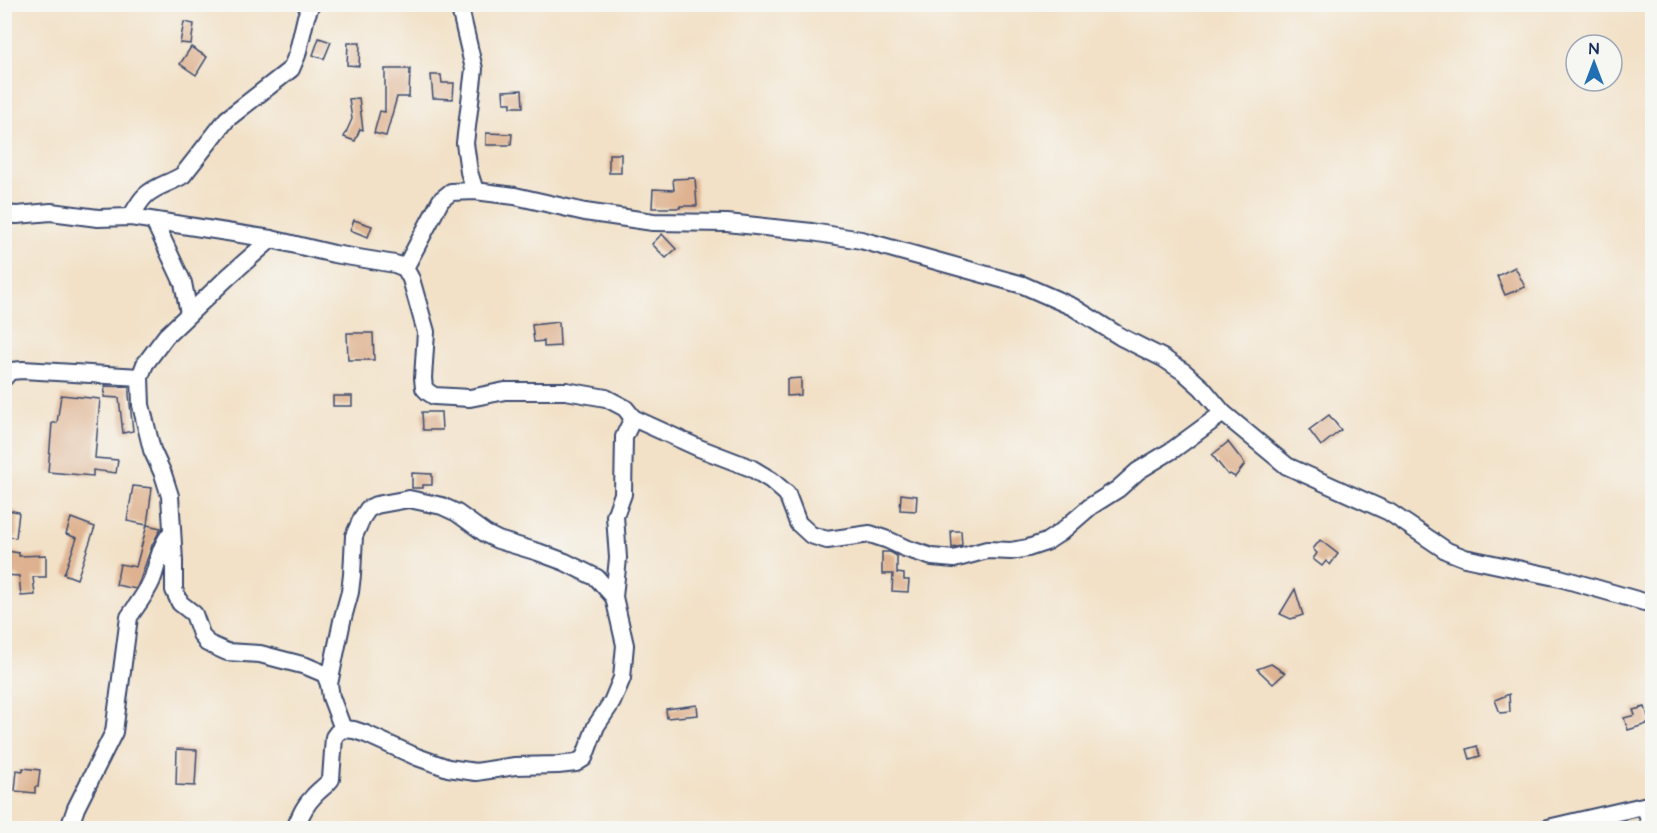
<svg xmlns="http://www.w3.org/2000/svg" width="1657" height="833" font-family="'Architects Daughter',sans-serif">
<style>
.building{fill:#deb290}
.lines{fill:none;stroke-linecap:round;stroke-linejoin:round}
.minor-casing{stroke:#3b4a6e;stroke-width:20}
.minor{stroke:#fff;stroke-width:16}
</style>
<rect width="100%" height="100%" fill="#f6f6f2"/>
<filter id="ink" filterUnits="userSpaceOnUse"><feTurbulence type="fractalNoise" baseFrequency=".0167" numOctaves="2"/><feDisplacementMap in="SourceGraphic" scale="12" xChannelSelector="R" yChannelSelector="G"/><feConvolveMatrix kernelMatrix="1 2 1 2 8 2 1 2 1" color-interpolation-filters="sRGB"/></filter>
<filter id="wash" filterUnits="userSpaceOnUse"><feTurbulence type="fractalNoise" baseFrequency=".008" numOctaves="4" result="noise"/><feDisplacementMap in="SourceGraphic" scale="24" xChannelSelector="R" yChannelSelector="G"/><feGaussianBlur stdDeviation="1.35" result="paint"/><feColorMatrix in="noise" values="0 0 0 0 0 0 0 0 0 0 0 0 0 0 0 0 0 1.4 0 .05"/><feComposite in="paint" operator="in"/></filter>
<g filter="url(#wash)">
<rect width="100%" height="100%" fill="#f2e1c7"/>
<g id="blocks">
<g class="building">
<polygon points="184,22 194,24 191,44 180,43"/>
<polygon points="319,38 331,42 324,59 313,55"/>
<polygon points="348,43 360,43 359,66 347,65"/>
<polygon points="191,47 207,57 196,75 180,64"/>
<polygon points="385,69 410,69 409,97 397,97 386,136 374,133 380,111 385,112"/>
<polygon points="431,75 441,75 442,83 454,83 453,99 433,98"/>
<polygon points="522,90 523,107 511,107 511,103 504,103 503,91"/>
<polygon points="359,98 363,130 360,129 355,141 344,137 352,119 349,99"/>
<polygon points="486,133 512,134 511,145 486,145"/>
<rect x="609" y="154" width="12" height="19"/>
<polygon points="695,178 697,206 680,206 680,208 652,208 653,189 674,190 673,179"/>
<polygon points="354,220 372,226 368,237 350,230"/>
<polygon points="662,234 676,249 666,258 652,244"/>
<polygon points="1515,267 1525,287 1505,295 1497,276"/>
<polygon points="559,322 560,346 544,347 544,341 534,342 532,325"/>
<polygon points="347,333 373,333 374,360 348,360"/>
<polygon points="801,378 801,395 787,396 787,379"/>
<polygon points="105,386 129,387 129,395 133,431 123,433 119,398 104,397"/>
<polygon points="61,395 100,399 95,458 118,460 116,473 93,470 93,476 48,472 52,423 57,423"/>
<rect x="333" y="396" width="19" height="10"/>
<polygon points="422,412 441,412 442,430 423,430"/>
<polygon points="1329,415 1341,430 1321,446 1309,430"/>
<polygon points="1228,442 1245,464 1235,477 1230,474 1228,475 1212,455"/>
<polygon points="412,473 432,474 432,485 423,485 423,488 412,488"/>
<polygon points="133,486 152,488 147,525 127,521"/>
<polygon points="901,494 917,496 916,511 900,510"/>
<polygon points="8,510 19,512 16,538 4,536"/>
<polygon points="71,518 95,527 77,579 64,574 77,538 66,534"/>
<polygon points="147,525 161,528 152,545 140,580 136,589 116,585 120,564 136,567"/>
<polygon points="951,531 961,531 962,546 952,548"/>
<polygon points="1320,540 1338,554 1330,565 1326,561 1322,566 1313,559 1317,553 1313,549"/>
<polygon points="7,551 19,553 19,556 46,555 46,577 33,577 35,595 21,596 19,576 5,575"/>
<polygon points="882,552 890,552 897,556 897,573 904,574 904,580 909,580 908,592 892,591 893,574 882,574"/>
<polygon points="1295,589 1303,615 1291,619 1280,614"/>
<polygon points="1271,664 1285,673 1273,684 1257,669"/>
<polygon points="1509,694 1510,712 1500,713 1495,700"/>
<polygon points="697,705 698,715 667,718 666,709"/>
<polygon points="1645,707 1650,723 1628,730 1624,718 1635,715 1633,710"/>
<polygon points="1477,746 1480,756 1470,759 1467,749"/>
<polygon points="177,749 197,750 195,786 176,785"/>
<polygon points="23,768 40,770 38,787 35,787 35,793 15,791 17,770 23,771"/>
</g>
</g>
</g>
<g filter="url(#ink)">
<use href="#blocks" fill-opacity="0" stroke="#3b4a6e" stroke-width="1.5"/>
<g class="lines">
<g class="minor-casing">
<g id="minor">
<polyline points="459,4 474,69 465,143 469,172 475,191"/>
<path d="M4,214l13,1 34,-3 47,6 33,-1 140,22 63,15 61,10 10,4 6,11 15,53 -3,46 1,10 4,4 6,4 36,2 35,-7h61l40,7 19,10 8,10 -9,19 -1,57 -8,22 3,42 -4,39 11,48 -3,33 -10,24 -16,24 -12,32 -8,5 -18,2 -43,1 -39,6 -28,-4 -31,-11 -51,-23 -12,-4 -11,-1 -6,4 -3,4 -3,42c-5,7 -12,11 -18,18 -9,9 -13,20 -18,31"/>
<path d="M131,217c4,-7 8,-15 14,-21 10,-10 26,-13 38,-21l44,-56 64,-50 6,-14 9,-38 5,-13"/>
<polyline points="154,221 183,283 189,313"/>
<polyline points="271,239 229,276 166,336 145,364 140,377 141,405 152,450 163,474 170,496 174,561 174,590 180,603 194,614 201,634 207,643 227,652 260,654 306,666 325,674 329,684 331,697 343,729"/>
<polyline points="405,268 441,200 451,192 475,191 515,196 585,212 653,222 727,223 812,232 861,240 1023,285 1073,307 1121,337 1163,358 1184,372 1202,388 1223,413 1287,466 1389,512 1447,551 1465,558 1560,578 1644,602 1652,602"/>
<polyline points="4,378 10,371 23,370 140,377"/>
<polyline points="633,418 699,448 751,468 771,480 787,494 798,523 811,535 827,540 870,534 888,540 905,548 932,557 954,559 987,550 1011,551 1028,548 1046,542 1061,532 1091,506 1118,489 1138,471 1174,449 1223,413"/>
<polyline points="329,684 342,621 350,592 352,575 354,536 362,518 368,509 376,505 409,499 442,506 457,513 486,534 498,540 538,552 565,562 597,578 614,597"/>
<polyline points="1645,806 1651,828"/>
<path d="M69,828l7,-20 38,-76 15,-115c8,-12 17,-23 23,-37 6,-16 8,-35 20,-48"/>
<polyline points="1548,828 1652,804"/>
</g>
</g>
<use href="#minor" class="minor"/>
</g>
</g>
<rect width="1657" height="833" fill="none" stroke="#f6f6f2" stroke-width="24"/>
<g transform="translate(1594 63)"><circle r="28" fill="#f6f6f2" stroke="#9ea6b7" stroke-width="1.5"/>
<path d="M0-4.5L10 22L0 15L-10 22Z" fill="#1f6fb2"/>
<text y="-9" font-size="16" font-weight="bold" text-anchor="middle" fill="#1b2f5e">N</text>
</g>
</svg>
